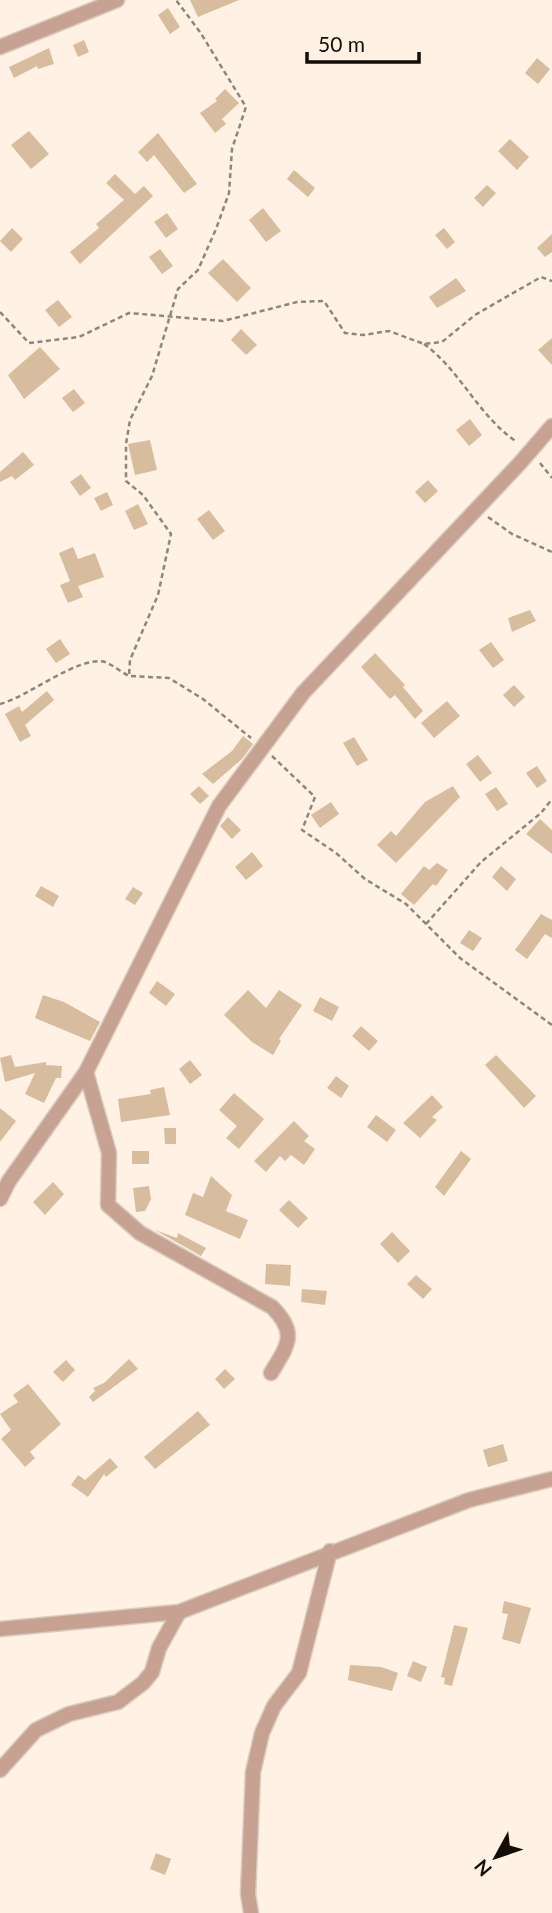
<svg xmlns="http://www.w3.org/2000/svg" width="552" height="1913" font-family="Lato,sans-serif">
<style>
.building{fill:#d7bc9d}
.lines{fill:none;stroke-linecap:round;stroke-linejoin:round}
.street-casing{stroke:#d9cdc1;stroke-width:17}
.path{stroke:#8e857b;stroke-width:2.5;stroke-dasharray:5 3.5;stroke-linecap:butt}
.street{stroke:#c7a192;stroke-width:14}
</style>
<rect width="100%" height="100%" fill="#fff2e4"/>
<g class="building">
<polygon points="190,0 239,0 198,17"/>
<polygon points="168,8 180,27 170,34 158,15"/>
<polygon points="84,40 89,52 78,57 73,45"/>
<polygon points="49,48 54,64 38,69 37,66 14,78 9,67"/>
<polygon points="537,58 550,69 538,84 525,73"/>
<polygon points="225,89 239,103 222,119 226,124 215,133 200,113 217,101 215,99"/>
<polygon points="29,131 49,154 31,169 11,145"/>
<polygon points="158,133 197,184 184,193 154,155 147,162 138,152"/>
<polygon points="510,139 529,157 517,170 498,151"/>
<polygon points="294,170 315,188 308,197 287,179"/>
<polygon points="115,174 135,194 144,186 153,196 80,264 70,252 99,228 96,224 124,200 106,183"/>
<polygon points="487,185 496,193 483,207 474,198"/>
<polygon points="263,208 281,231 266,242 249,220"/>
<polygon points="167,213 178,229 166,238 154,222"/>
<polygon points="12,228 23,239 11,252 0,241"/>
<polygon points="444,228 455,242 447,249 435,235"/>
<polygon points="552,234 552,252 545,257 537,248"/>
<polygon points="160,249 173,266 162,274 149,257"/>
<polygon points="223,259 251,288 237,302 208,273"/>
<polygon points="456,278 466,291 437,308 429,297"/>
<polygon points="58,300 72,317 59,327 45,310"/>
<polygon points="241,329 257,345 246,355 231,340"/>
<polygon points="552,338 552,365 538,350"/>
<polygon points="40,347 60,369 24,399 8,375"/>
<polygon points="74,389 85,403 73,412 62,398"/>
<polygon points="470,419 482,435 469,446 456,430"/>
<polygon points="150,440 157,470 135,475 128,444"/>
<polygon points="23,452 34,465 15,480 12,476 0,482 0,472"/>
<polygon points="81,474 91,488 80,496 70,482"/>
<polygon points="428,480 438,491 425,503 415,492"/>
<polygon points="107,492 113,505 101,511 94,498"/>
<polygon points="138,504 148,524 134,530 125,511"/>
<polygon points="209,510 225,531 213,540 197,519"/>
<polygon points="73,547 78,559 95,553 104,577 78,586 83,597 68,603 60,585 70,581 59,553"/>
<polygon points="530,610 536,621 512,632 508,618"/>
<polygon points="60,639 70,654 56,663 46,649"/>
<polygon points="491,642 504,660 493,668 479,650"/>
<polygon points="375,653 405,685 403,687 423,711 415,719 395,695 390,699 361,667"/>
<polygon points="514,685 525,697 514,707 503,695"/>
<polygon points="47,691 54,700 25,725 31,736 20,742 5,714 19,706 22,712"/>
<polygon points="447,701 460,716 434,738 421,723"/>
<polygon points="243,736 253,744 242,759 213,784 202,774 232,751"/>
<polygon points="354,737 368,760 357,766 343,743"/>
<polygon points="478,755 492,773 480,782 466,764"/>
<polygon points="537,766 547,781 537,788 526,773"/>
<polygon points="199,786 209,796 200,804 190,794"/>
<polygon points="453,786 460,797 396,863 377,845 391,831 396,836 425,802"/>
<polygon points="496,787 508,804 497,811 485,794"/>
<polygon points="331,802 339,814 320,828 311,815"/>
<polygon points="228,817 241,830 232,839 220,826"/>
<polygon points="540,819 552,830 552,854 526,834"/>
<polygon points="252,852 263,866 246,880 235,867"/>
<polygon points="437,863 448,870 436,886 433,884 414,905 401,894 424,866 429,870"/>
<polygon points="501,866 516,879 507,891 492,877"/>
<polygon points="41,886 59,896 53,907 35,896"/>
<polygon points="133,887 143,893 135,905 125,899"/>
<polygon points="541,914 552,920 552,938 545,934 527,959 515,950"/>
<polygon points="469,930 482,938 473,951 460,943"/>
<polygon points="157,981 175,994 166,1006 149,993"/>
<polygon points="248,990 266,1008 279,990 302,1005 279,1039 281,1041 273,1055 252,1042 224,1015"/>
<polygon points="43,995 64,1002 100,1022 90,1041 35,1018"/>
<polygon points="320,997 339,1007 332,1021 313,1011"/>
<polygon points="361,1026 378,1041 369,1051 352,1036"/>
<polygon points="11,1055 15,1067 46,1062 46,1065 62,1066 61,1078 56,1078 44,1103 25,1094 35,1073 5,1082 0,1058"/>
<polygon points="496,1055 536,1096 524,1108 485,1065"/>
<polygon points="190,1060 202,1075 190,1084 179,1069"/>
<polygon points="336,1076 349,1086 341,1098 327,1088"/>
<polygon points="164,1087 170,1115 121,1122 118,1099 151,1094 150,1090"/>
<polygon points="234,1093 264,1119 239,1149 226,1138 237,1126 219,1110"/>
<polygon points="432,1095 443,1107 432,1117 437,1120 420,1138 403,1123"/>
<polygon points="0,1108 16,1121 0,1142"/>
<polygon points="376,1115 396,1130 387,1142 367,1127"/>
<polygon points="294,1121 309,1136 304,1141 315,1149 304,1165 291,1155 285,1161 280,1156 266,1172 254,1161"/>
<polygon points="164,1128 176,1128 176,1144 165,1144"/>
<rect x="132" y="1151" width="17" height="13"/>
<polygon points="461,1151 471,1159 444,1196 435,1187"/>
<polygon points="211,1176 232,1195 226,1211 248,1220 240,1239 185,1215 193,1193 203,1197"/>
<polygon points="53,1182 64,1194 45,1215 33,1202"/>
<polygon points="149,1186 151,1199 145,1211 136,1212 133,1188"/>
<polygon points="289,1200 308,1218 298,1228 279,1210"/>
<polygon points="155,1230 177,1238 178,1233 206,1248 201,1256"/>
<polygon points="392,1232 410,1251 398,1263 380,1244"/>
<polygon points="266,1264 291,1265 290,1286 265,1284"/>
<polygon points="416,1275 432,1289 423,1299 407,1284"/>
<polygon points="302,1289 327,1291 325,1305 301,1302"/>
<polygon points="129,1359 138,1369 93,1402 89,1397 95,1391 93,1388 104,1383"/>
<polygon points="66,1360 75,1370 63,1382 53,1372"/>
<polygon points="225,1369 235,1379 224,1389 215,1379"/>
<polygon points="28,1384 61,1424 30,1452 35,1458 25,1467 1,1439 11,1430 0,1414 18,1402 13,1395"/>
<polygon points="198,1411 210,1425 155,1469 144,1457"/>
<polygon points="503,1444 508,1461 488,1467 483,1450"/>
<polygon points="110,1458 118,1467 106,1477 104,1474 88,1497 71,1485 78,1475 85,1480"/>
<polygon points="504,1601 531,1608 520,1644 502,1639 508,1614 502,1613"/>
<polygon points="454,1625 468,1628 452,1686 444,1684 445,1678 441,1677"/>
<polygon points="413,1661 427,1667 421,1682 407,1676"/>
<polygon points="350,1665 381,1667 398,1673 392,1691 348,1680"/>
<polygon points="156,1853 171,1859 165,1875 150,1869"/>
</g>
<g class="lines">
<g class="street-casing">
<g id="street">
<polyline points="0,47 117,0"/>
<path d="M86,1072l23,81 -1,52 32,28 132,74c26,26 16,38 -1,66"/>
<polyline points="0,1199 9,1181 86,1072 219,806 303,693 520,463 552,426"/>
<polyline points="0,1629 179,1612 469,1500 552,1479"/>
<polyline points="0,1770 36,1730 69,1714 118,1702 143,1683 152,1672 159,1648 179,1612"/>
<polyline points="251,1913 248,1894 253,1772 262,1733 274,1706 299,1673 330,1551"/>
</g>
</g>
<g class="path">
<polyline points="0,312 29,343 79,337 129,313 223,321 297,302 324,301 345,333 363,335 389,331 424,344 442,342 475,315 541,277 552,281"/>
<path d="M424,344c37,27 55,73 93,98"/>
<polyline points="540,463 552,478"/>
<polyline points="488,517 512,534 552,552"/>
<polyline points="131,676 169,678 203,699 251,738"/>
<path d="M0,704c28,-7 79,-49 105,-42 8,3 16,10 24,14l1,-16 28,-65 13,-61 -28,-39 -17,-14v-37l4,-24 22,-44 26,-87 20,-19 18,-41 13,-36 3,-44 14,-42 -46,-75 -24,-32"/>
<polyline points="272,756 315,797 302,830 336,853 365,879 406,904 460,958 552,1025"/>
<polyline points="426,924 481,862 541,813 552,799"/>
</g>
<use href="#street" class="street"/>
</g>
<g transform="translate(496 1857) rotate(230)" stroke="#fff2e4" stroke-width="5" paint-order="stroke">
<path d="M0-5L12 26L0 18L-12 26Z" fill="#120d07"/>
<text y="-10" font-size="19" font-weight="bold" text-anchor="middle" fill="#120d07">N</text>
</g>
<path d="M307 52v10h112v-10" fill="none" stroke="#120d07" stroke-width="3.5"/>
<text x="318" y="52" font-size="21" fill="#120d07" stroke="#fff2e4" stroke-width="5" paint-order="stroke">50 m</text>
</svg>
